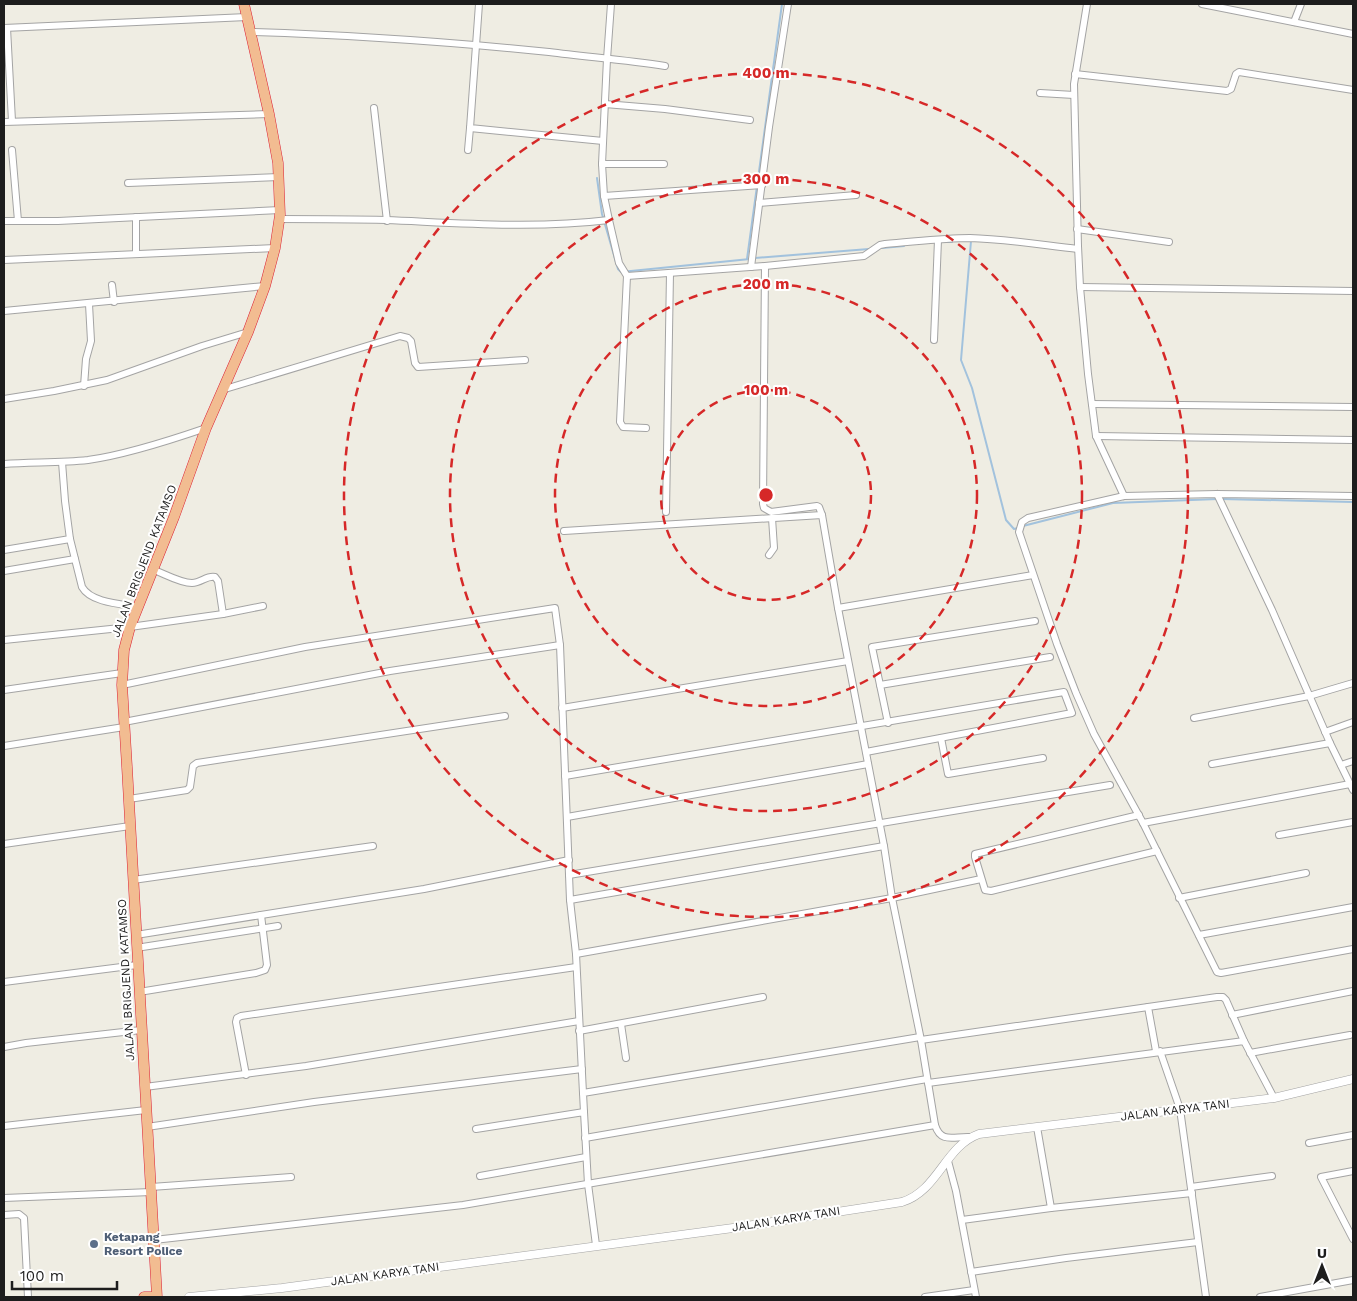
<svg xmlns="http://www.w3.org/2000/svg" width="1357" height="1301" font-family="'Work Sans',sans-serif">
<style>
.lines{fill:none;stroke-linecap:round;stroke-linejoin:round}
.stream{stroke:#a2c2dd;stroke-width:2}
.minor-casing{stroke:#a4a4a4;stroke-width:8}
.tertiary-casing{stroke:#a4a4a4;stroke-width:9}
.trunk-casing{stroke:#dc2035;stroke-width:11}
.minor{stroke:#fff;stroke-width:6}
.tertiary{stroke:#fff;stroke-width:8}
.trunk{stroke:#f2bc91;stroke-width:10}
.ring{fill:none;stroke:#d62828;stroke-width:2.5;stroke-dasharray:9 6}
.service-dot{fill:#5c6f8a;stroke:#fff;stroke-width:2}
.labels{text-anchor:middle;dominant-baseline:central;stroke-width:4;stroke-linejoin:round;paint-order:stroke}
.street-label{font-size:12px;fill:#1d1d1d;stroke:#fff}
.service-label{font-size:12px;font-weight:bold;fill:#4e5e75;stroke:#fff;text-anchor:start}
.centre{fill:#d62828;stroke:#fff;stroke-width:2.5}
.ring-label{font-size:15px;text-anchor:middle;font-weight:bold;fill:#d62828;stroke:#fff;stroke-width:4;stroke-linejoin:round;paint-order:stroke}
</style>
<rect width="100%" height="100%" fill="#efede3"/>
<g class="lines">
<g class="stream">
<polyline points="597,178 602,214 618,269 621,272 750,259"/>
<polyline points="971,241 961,360 972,388 1006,520 1014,529 1018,528"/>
<polyline points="939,242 952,242"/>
<polyline points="882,248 904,246"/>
<polyline points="755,258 869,249"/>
<polyline points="747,259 782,4"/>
<polyline points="1222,499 1353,502"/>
<polyline points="1023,526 1113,503 1218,499"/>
</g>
<g class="minor-casing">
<g id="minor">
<polyline points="479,4 470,128 603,141"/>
<path d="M611,4l-4,55 -5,105 2,32 5,24 10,43 8,13 138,-10 99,-10 16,-11 5,-1c28,-2 56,-6 85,-6 36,1 72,7 108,11"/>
<polyline points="1087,4 1074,84 1078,246 1080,287 1088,374 1096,436 1124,496"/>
<polyline points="1202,4 1353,34"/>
<polyline points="1294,22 1301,4"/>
<polyline points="4,28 247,17"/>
<polyline points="7,28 12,121"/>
<path d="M250,32c100,3 199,10 299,20 39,5 78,8 116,14"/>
<polyline points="1075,74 1227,91 1231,89 1236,74 1239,72 1353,90"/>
<polyline points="1040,93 1074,95"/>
<polyline points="605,104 665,109 750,120"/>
<polyline points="374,108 387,221"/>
<polyline points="4,122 269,114"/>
<polyline points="12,150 18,221"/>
<polyline points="468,150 470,128"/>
<polyline points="602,164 664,164"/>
<polyline points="128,183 279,177"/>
<polyline points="604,196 762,185"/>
<polyline points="759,203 856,195"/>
<polyline points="136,217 136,254"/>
<path d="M279,219c36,0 71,0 107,1 74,3 148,9 223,0"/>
<polyline points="4,221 58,221 280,210"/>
<polyline points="1077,229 1169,242"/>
<polyline points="4,260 275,248"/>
<polyline points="765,266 763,504 764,508 771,512 817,506 819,507 822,515"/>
<polyline points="751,267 769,127 788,4"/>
<polyline points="627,276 620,422 623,427 646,428"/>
<polyline points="112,285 114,302"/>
<polyline points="1080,287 1353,291"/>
<polyline points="4,311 265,286"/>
<polyline points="934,340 938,240"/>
<polyline points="84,386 86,359 91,341 89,304"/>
<polyline points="225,389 400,336 408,338 411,341 415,363 418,367 525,360"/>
<polyline points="4,399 54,391 107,380 202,346 248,332"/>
<polyline points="1092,404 1353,407"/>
<polyline points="1096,436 1353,440"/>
<path d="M4,464c28,-2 56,-1 84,-4 37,-5 83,-20 118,-32"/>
<polyline points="1217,494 1272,610 1330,743 1353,790"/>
<polyline points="1353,496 1217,494 1124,496 1028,518 1022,522 1019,532 1057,644 1076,693 1094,734 1143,823 1217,972 1221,973 1353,949"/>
<polyline points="666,512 670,273"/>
<polyline points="564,531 822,515 838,608 884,846 892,898 921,1040 935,1125"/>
<path d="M70,539l12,48c9,16 40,17 57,20"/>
<polyline points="4,550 70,539 65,501 62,462"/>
<polyline points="769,555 774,548 772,518"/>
<path d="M154,570c11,4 26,13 38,13 9,0 15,-8 23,-6l3,4 5,33"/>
<polyline points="4,571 75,559"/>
<polyline points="838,608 1033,575"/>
<polyline points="4,640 130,627 223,614 263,606"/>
<polyline points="122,685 305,647 555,608 560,645 570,900 576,954 583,1093"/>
<polyline points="880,685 1050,657"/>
<polyline points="4,690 122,673"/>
<polyline points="562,708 848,661"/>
<polyline points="1194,718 1309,696 1353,683"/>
<polyline points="124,722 390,671 560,645"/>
<polyline points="888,723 872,647 1035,621"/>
<polyline points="1325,732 1353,722"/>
<polyline points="941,738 948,774 1043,758"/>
<polyline points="4,746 124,727"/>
<polyline points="1212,764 1330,743"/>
<polyline points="1341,765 1353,761"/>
<polyline points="565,776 1064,692 1072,713 866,752"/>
<polyline points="129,799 187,790 190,787 193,766 197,763 505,716"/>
<polyline points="1139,815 975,854 975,857 985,890 991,891 1157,851"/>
<polyline points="567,817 868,764"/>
<polyline points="1143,823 1350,784"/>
<polyline points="1279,835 1353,822"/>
<polyline points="4,844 130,826"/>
<polyline points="569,875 1110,785"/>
<polyline points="133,880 373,846"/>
<polyline points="1179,898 1306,873"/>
<polyline points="570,900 884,846"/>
<polyline points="136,935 424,889 569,860"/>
<polyline points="1199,935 1353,907"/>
<polyline points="136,948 278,926"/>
<polyline points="576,954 892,898 981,879"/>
<polyline points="4,982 137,965"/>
<polyline points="139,992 256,973 265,970 267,965 261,915"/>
<polyline points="1232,1015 1353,991"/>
<polyline points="621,1024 626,1058"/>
<polyline points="579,1031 763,997"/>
<polyline points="921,1040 1148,1007"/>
<polyline points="4,1047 26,1043 141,1030"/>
<polyline points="1156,1051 1148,1007 1217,997 1223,997 1226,1000 1244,1041"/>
<polyline points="1160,1051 1180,1109 1206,1297"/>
<polyline points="1250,1053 1350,1035"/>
<polyline points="246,1075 236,1022 237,1018 241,1016 576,967"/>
<polyline points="928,1083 1244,1041 1274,1098"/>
<polyline points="145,1087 306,1066 579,1021"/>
<polyline points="584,1112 583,1093 920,1037"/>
<polyline points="4,1126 146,1110"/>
<polyline points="147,1127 314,1102 582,1069"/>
<polyline points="1037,1127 1051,1208 1192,1193"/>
<polyline points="476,1129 584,1112 588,1184 596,1245"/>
<polyline points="585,1138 927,1079"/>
<polyline points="1309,1143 1353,1135"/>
<polyline points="948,1161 956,1191 976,1297"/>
<polyline points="1353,1171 1321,1177 1353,1239"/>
<polyline points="480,1176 586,1157"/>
<polyline points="151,1187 291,1177"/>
<polyline points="1191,1187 1272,1176"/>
<polyline points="4,1198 151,1192"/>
<polyline points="4,1215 19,1214 24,1218 28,1297"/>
<polyline points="962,1220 1051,1208"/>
<path d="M154,1240l309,-35 472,-80c6,19 19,11 35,12"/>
<polyline points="971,1272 1066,1258 1198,1242"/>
<polyline points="925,1297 974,1290"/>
<polyline points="1260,1297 1353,1280"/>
</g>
</g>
<g class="tertiary-casing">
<path id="tertiary" d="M189,1297l93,-9 451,-60 169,-26c36,-11 43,-56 77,-68l295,-36 79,-19"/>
</g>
<g class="trunk-casing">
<polyline id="trunk" points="144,1297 157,1297 127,767 122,685 124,650 130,627 174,517 206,428 248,332 265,286 275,248 280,215 278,163 269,114 244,4"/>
</g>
<use href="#minor" class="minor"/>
<use href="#tertiary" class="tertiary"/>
<use href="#trunk" class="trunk"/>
</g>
<g class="ring">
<circle cx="766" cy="495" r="105"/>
<circle cx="766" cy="495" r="211"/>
<circle cx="766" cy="495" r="316"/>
<circle cx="766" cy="495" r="422"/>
</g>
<circle class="service-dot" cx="94" cy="1244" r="5"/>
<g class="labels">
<g class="street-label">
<text transform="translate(144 561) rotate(-69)">JALAN BRIGJEND KATAMSO</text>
<text transform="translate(126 980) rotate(-93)">JALAN BRIGJEND KATAMSO</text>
<text transform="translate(1175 1110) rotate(-7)">JALAN KARYA TANI</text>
<text transform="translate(786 1219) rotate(-9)">JALAN KARYA TANI</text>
<text transform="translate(385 1274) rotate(-8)">JALAN KARYA TANI</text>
</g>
<g class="service-label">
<text x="104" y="1237">Ketapang<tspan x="104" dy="14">Resort Police</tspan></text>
</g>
</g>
<circle cx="766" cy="495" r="8" class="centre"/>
<g class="ring-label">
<text x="766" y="78">400 m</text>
<text x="766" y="184">300 m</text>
<text x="766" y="289">200 m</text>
<text x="766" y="395">100 m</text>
</g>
<rect width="1357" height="1301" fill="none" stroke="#1d1d1d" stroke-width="10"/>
<g transform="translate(1322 1266)" stroke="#ffffff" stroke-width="4" paint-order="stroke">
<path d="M0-4L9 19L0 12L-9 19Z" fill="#1d1d1d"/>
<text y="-8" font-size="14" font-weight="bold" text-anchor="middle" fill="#1d1d1d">U</text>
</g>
<path d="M12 1281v8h105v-8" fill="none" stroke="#1d1d1d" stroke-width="2.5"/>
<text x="20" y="1281" font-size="15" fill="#1d1d1d" stroke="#ffffff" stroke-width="4" paint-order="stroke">100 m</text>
</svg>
